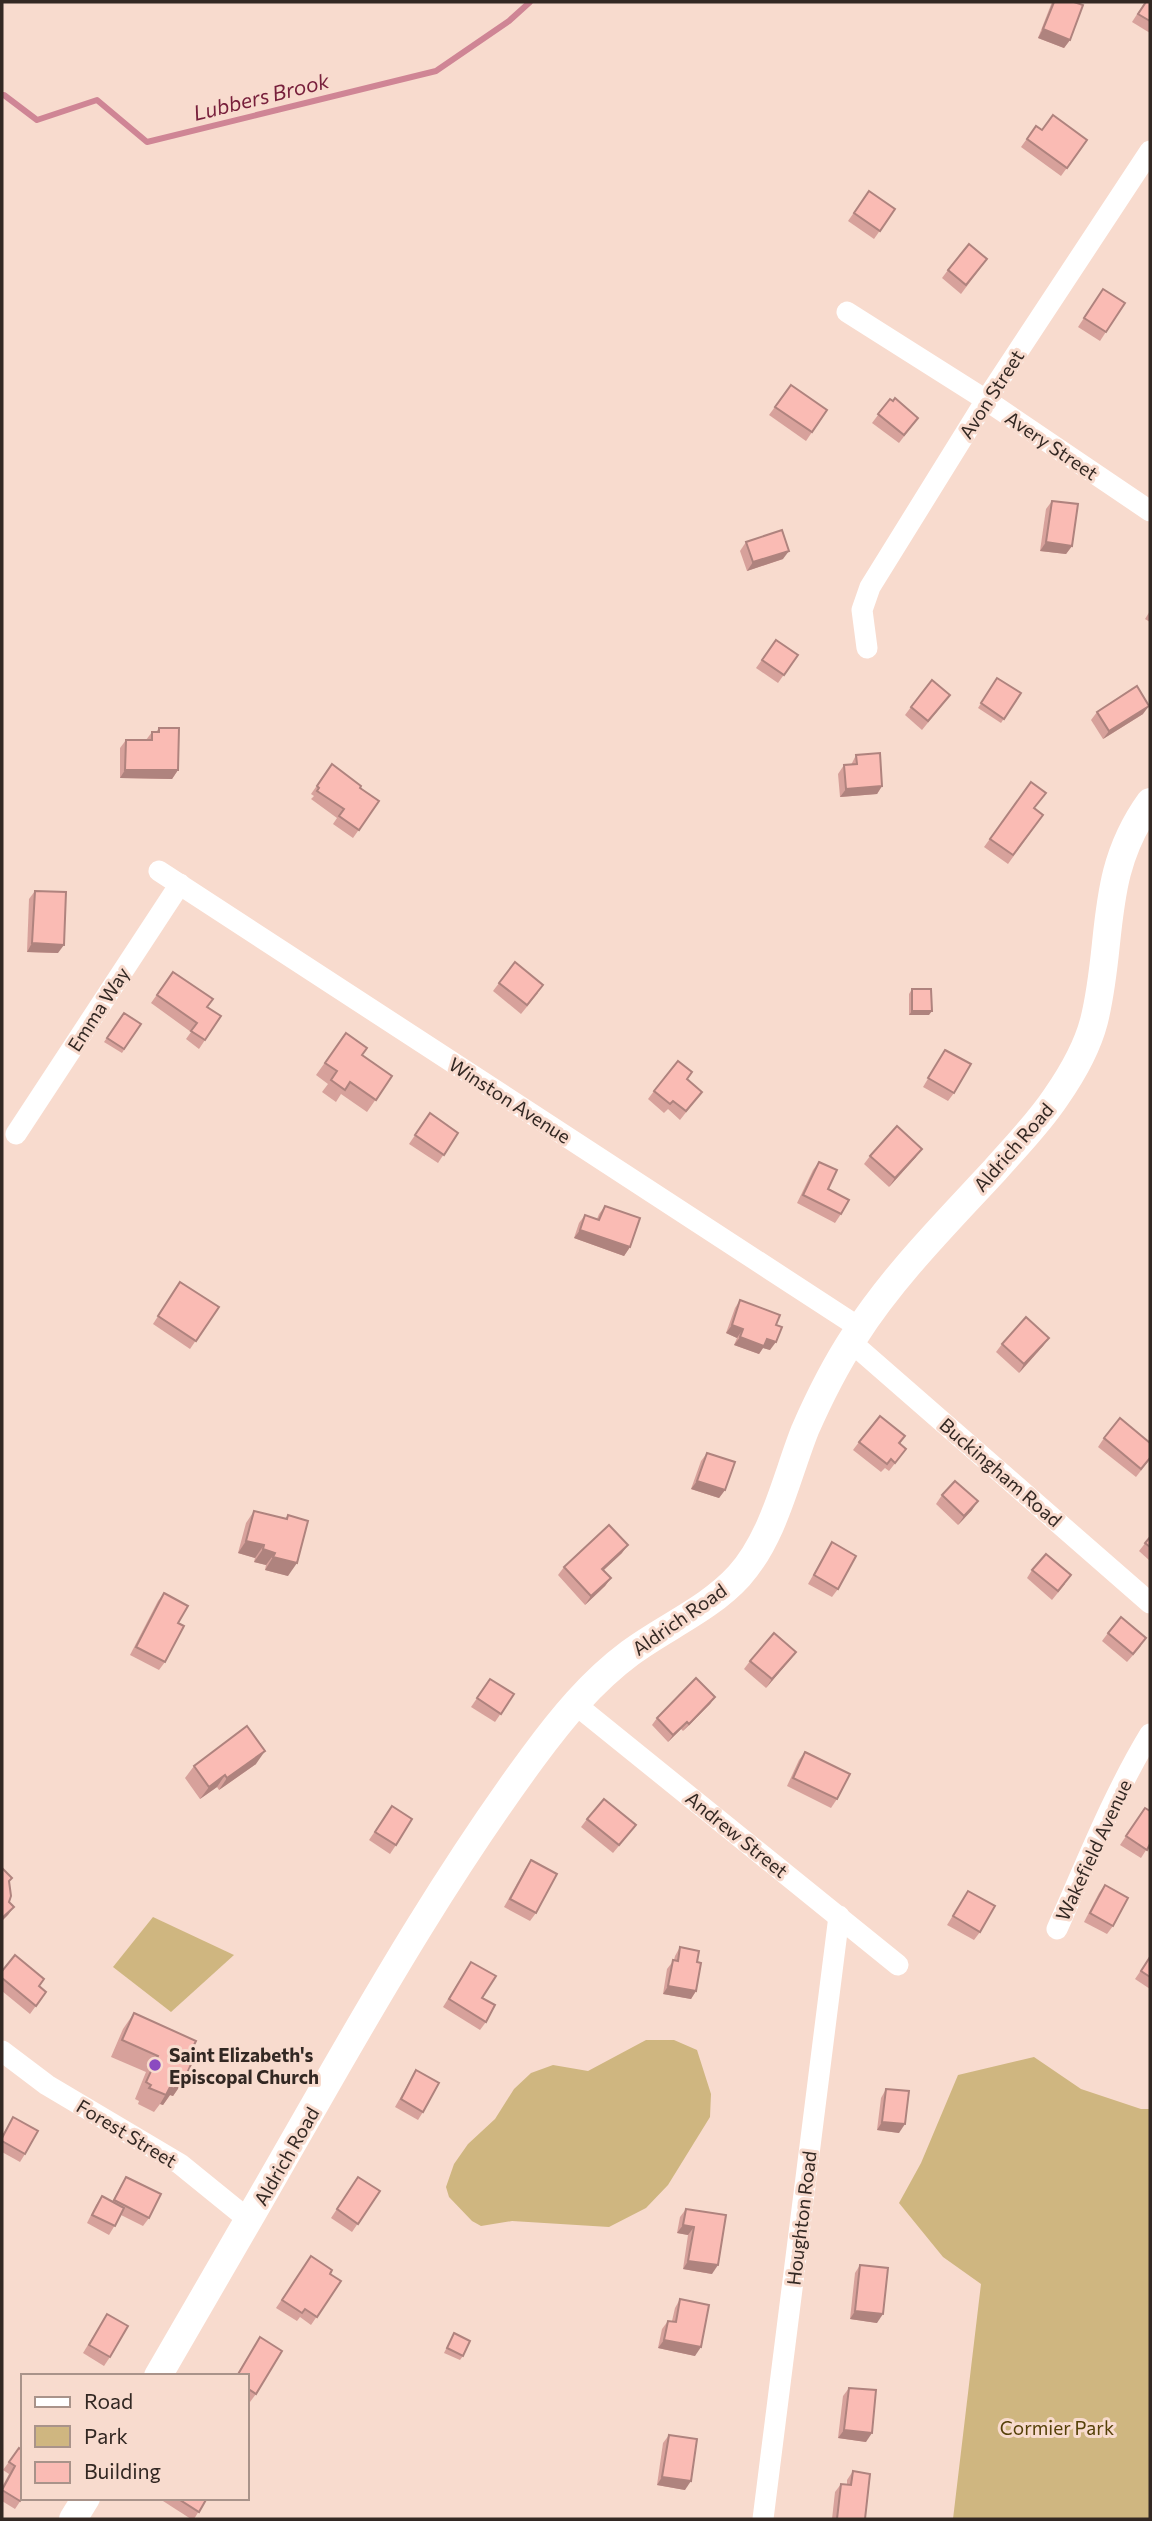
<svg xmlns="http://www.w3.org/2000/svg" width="1152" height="2521" font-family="Commissioner,sans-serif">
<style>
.green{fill:#cfb680}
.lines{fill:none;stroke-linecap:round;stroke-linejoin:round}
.stream{stroke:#cf8595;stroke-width:6}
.minor{stroke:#fff;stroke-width:21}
.tertiary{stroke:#fff;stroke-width:28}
.wall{fill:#d7a19b}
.shaded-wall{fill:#af837e}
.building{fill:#fabbb4;stroke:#af837e;stroke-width:2}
.poi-dot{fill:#8b4bc0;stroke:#f8dbce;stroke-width:2.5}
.labels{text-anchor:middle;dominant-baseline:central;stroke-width:6;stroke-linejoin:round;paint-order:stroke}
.street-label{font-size:19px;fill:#332823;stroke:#f8dbce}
.poi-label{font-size:19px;font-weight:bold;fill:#332823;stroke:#f8dbce;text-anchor:start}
.park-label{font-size:19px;fill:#554008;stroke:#f8dbce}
.water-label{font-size:21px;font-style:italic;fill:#771f3b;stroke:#f8dbce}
</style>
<rect width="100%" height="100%" fill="#f8dbce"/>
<g class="green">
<polygon points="153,1917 234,1955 171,2012 113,1967"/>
<polygon points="646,2040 674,2040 697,2050 711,2094 710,2117 668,2185 646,2208 609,2227 512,2221 481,2226 472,2221 449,2197 446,2187 454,2164 468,2144 495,2119 514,2089 531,2073 553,2065 588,2071"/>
<polygon points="1034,2057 1081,2089 1141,2109 1150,2109 1150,2519 953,2519 981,2284 943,2257 899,2203 921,2163 958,2075"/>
</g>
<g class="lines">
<polyline class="stream" points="2,95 4,95 37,120 97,100 147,142 436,71 509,21 530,2"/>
<g class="minor">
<polyline points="847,312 986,400 1150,511"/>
<polyline points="867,648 862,610 870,587 986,400 1150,151"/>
<polyline points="159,871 860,1328"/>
<polyline points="16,1134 180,884"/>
<polyline points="851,1342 1150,1603"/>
<polyline points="575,1704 898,1965"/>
<path d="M1057,1929c29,-65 56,-134 93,-195"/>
<polyline points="2,2051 47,2085 180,2164 249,2220"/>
<polyline points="763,2519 839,1916"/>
</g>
<g class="tertiary">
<path d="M158,2376c53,-91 105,-181 157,-272 68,-119 137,-237 218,-347 28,-38 58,-75 97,-104 35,-26 79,-44 109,-77 35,-39 47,-98 66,-146 14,-32 30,-64 49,-93 39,-61 92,-114 141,-167 21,-24 43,-46 61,-73 16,-23 31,-49 38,-76 20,-80 4,-147 56,-219"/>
<polyline points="73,2519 86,2498"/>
</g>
</g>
<g class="wall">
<polygon points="1052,2 1074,2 1070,40 1064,48 1038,38"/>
<polygon points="1145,2 1150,2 1150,33 1132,22"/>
<polygon points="1036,126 1042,130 1087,140 1061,176 1021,147"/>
<polygon points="869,191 895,209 874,239 848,221"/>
<polygon points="987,259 961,294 942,278 948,270"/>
<polygon points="1103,289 1125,303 1100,341 1078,327"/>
<polygon points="791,385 827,410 806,441 769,415"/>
<polygon points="890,399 918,418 899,443 872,423"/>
<polygon points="1052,501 1072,546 1066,554 1040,551 1046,509"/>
<polygon points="746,542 783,559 747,571 740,551"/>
<polygon points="1150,611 1150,622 1145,619"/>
<polygon points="776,640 798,655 778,683 756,668"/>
<polygon points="997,678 1021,693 1001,723 978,708"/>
<polygon points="944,703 922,730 905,715 911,707"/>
<polygon points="1097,712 1143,714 1103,739 1091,720"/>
<polygon points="159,728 178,770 172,779 120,778 120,748 126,740 146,740 152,732 156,732"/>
<polygon points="856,755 882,786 877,794 840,797 838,774 844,765 851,765"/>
<polygon points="332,764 360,788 379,801 353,838 333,824 337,818 311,799 314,796 311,794"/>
<polygon points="1031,782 1035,808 1043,815 1008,864 984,847"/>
<polygon points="35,891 58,953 27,952 29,899"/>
<polygon points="173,972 207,1007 221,1016 199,1049 186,1039 191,1032 151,1003"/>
<polygon points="499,983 538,993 521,1014 493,991"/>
<polygon points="912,989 929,1015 909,1015 909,994"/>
<polygon points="124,1013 141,1024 122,1053 104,1042"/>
<polygon points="346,1033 362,1055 392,1076 367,1112 341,1094 336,1102 322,1092 328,1084 316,1075"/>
<polygon points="945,1050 954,1093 948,1101 923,1087"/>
<polygon points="687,1079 702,1092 680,1120 668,1109 664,1113 648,1099 654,1091"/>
<polygon points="430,1113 458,1133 438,1163 409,1144"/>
<polygon points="870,1156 916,1157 889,1187 864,1164"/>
<polygon points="819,1162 828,1189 841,1214 835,1223 797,1203 813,1170"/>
<polygon points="605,1206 630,1247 624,1256 574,1238 579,1223 585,1215 597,1219 599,1214"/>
<polygon points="180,1282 219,1307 190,1349 153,1324"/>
<polygon points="740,1300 776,1325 770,1350 763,1348 759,1354 734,1345 737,1338 726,1333 735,1308"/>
<polygon points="1049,1338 1043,1346 1019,1373 996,1352 1002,1344"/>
<polygon points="905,1436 900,1444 900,1457 889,1471 885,1468 881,1472 853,1450 859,1442"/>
<polygon points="1104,1438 1150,1443 1150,1459 1136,1477 1098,1447"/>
<polygon points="707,1453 725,1490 719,1498 691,1489 701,1461"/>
<polygon points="942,1495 972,1510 958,1525 936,1504"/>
<polygon points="254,1511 285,1519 288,1515 288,1576 265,1570 266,1565 254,1562 255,1558 238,1553 246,1523"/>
<polygon points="1150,1537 1150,1561 1139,1551"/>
<polygon points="832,1542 838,1589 832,1597 808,1584"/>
<polygon points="622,1553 604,1570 611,1578 605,1586 585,1605 558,1575 564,1567"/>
<polygon points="1032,1570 1065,1584 1052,1600 1027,1578"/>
<polygon points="164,1593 178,1623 165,1662 159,1670 130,1655 158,1601"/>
<polygon points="1108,1633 1141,1646 1127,1662 1102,1641"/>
<polygon points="796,1652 766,1688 744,1669 750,1661"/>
<polygon points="490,1679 514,1694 495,1722 471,1707"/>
<polygon points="715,1697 710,1704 683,1731 681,1729 668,1742 652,1725 657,1718"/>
<polygon points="805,1752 837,1799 831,1808 787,1786 799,1760"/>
<polygon points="256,1764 219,1790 217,1787 200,1799 185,1778 194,1766"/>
<polygon points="392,1806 396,1845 390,1854 369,1840"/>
<polygon points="1145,1808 1150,1844 1141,1858 1120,1845"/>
<polygon points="587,1819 636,1825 613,1853 581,1827"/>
<polygon points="531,1860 536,1913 530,1921 504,1907 525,1869"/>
<polygon points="1105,1885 1113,1926 1107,1934 1084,1922 1099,1893"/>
<polygon points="968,1891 980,1932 974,1940 947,1925"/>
<polygon points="680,1947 697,1962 696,1991 691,1999 663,1994 667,1969 674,1960 675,1956"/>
<polygon points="1150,1957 1150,1989 1135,1979"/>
<polygon points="471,1962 482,1998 486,2022 480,2030 443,2007"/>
<polygon points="2,1971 44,1979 39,1987 46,1992 30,2014 2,1991"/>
<polygon points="134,2013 188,2057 184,2080 173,2096 170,2095 163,2105 160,2104 154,2112 138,2104 139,2101 135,2099 146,2072 111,2057 123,2029"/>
<polygon points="416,2070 423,2112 418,2120 395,2107"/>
<polygon points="886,2089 899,2133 877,2130 881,2098"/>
<polygon points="13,2117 25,2154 20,2162 2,2152 2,2136"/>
<polygon points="126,2177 149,2218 143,2226 121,2215 109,2235 87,2223 96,2205 102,2196 112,2202 121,2185"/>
<polygon points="358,2177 380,2191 352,2232 331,2218"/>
<polygon points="686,2209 712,2274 683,2269 688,2235 677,2233 680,2217"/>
<polygon points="311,2256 330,2274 341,2281 311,2325 300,2317 297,2321 276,2308"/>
<polygon points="860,2265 877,2323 850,2319 855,2273"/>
<polygon points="680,2299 695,2356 658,2348 662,2329 668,2321 672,2321 675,2308"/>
<polygon points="107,2314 110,2357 104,2366 83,2353"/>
<polygon points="454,2333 463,2356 460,2360 444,2353"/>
<polygon points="260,2337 256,2394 250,2402 247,2400 247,2376 236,2376"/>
<polygon points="849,2388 866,2442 838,2438 843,2396"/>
<polygon points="669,2435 685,2490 657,2485 663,2443"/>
<polygon points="19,2448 23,2497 15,2509 2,2501 2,2487 9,2474 3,2470"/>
<polygon points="853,2471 865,2519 832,2519 835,2492 841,2484 847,2485 847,2480"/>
<polygon points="165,2498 207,2498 194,2519 191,2519 163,2501"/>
</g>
<g class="shaded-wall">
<polygon points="1043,29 1070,40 1064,48 1038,38"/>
<polygon points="1046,542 1072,546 1066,554 1040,551"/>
<polygon points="789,551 783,559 747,571 753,562"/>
<polygon points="1149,706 1143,714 1103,739 1109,731"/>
<polygon points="125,770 178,770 172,779 120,778"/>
<polygon points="882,786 877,794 840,797 846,789"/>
<polygon points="32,943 64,945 58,953 27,952"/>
<polygon points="912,1011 932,1011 929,1015 909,1015"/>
<polygon points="922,1149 916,1157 889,1187 895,1178"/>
<polygon points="580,1230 630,1247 624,1256 574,1238"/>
<polygon points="732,1325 743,1329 737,1338 726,1333"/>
<polygon points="740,1337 767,1339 776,1342 770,1350 763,1348 759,1354 734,1345"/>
<polygon points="1049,1338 1043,1346 1019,1373 1024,1364"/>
<polygon points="697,1481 725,1490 719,1498 691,1489"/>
<polygon points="978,1501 972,1510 958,1525 964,1516"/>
<polygon points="246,1541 264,1545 255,1558 238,1553"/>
<polygon points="628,1545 622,1553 596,1577 602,1569"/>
<polygon points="263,1549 275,1553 266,1565 254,1562"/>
<polygon points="273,1557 297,1563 288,1576 265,1570"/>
<polygon points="611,1578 605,1586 585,1605 591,1596"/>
<polygon points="796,1652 790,1660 766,1688 772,1679"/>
<polygon points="715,1697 710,1704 683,1731 689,1724"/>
<polygon points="687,1722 681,1729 668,1742 673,1735"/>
<polygon points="265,1751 256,1764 219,1790 227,1778"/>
<polygon points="225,1775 217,1787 200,1799 209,1787"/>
<polygon points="14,1907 8,1915 2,1921 2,1918"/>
<polygon points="668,1986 696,1991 691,1999 663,1994"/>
<polygon points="179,2078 184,2080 173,2096 170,2095 163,2105 160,2104 170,2087"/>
<polygon points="882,2122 905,2124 899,2133 877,2130"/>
<polygon points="683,2225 694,2227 688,2235 677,2233"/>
<polygon points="688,2261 718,2265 712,2274 683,2269"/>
<polygon points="855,2311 883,2314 877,2323 850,2319"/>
<polygon points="664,2340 701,2347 695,2356 658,2348"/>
<polygon points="844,2430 872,2433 866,2442 838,2438"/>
<polygon points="662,2477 691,2481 685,2490 657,2485"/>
</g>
<g class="building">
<polygon points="1054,2 1074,2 1083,5 1070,40 1043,29"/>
<polygon points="1146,2 1150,2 1150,21 1138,14"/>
<polygon points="1053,115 1087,140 1067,168 1027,139 1036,126 1042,130"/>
<polygon points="869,191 895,209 880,231 854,213"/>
<polygon points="969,244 987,259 966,285 948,270"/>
<polygon points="1103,289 1125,303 1106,332 1084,318"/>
<polygon points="791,385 827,410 812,432 775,407"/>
<polygon points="895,398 918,418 904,435 878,414 890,399 893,401"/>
<polygon points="1052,501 1078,504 1072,546 1046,542"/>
<polygon points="782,530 789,551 753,562 746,542"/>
<polygon points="776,640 798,655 784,675 762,660"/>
<polygon points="997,678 1021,693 1004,719 981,703"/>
<polygon points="932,680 950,695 928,721 911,707"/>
<polygon points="1137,686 1149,706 1109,731 1097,712"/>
<polygon points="159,728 179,728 178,770 125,770 126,740 152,740 152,732 159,732"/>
<polygon points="880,753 882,786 846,789 844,765 857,764 856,755"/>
<polygon points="332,764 361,786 360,788 379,801 359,830 339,816 344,809 317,791 319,788 317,786"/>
<polygon points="1031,782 1046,793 1034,808 1043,815 1013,855 990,839"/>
<polygon points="35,891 66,892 64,945 32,943"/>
<polygon points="515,962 543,985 527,1005 499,983"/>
<polygon points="173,972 213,999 207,1007 221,1016 205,1040 191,1031 197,1023 157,995"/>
<polygon points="912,989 931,989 932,1011 912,1011"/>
<polygon points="124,1013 141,1024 124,1049 107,1038"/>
<polygon points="346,1033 367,1048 362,1055 392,1076 376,1100 350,1082 345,1090 331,1080 337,1071 325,1063"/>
<polygon points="945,1050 971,1064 954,1093 928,1078"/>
<polygon points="678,1061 692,1072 687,1079 702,1092 686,1111 673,1101 670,1104 654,1091"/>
<polygon points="430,1113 458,1133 444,1155 415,1135"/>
<polygon points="897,1126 922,1149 895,1178 870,1156"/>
<polygon points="819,1162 837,1170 828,1189 849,1200 841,1214 803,1195"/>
<polygon points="605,1206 640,1218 630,1247 580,1230 585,1215 599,1220"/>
<polygon points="180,1282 219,1307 196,1341 158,1316"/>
<polygon points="740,1300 780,1315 776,1325 782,1327 776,1342 767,1339 764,1346 740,1337 743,1329 732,1325"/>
<polygon points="1026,1317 1049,1338 1024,1364 1002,1344"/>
<polygon points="880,1416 905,1436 899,1443 906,1449 895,1463 891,1459 887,1464 859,1442"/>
<polygon points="1120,1418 1150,1443 1150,1458 1141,1469 1104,1438"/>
<polygon points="707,1453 735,1462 725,1490 697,1481"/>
<polygon points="955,1481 978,1501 964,1516 942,1495"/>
<polygon points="254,1511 287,1519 288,1515 308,1521 297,1563 273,1557 275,1553 263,1549 264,1545 246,1541"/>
<polygon points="609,1525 628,1545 602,1569 611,1578 591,1596 564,1567"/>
<polygon points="1150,1537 1150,1547 1145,1543"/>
<polygon points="832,1542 856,1556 838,1589 814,1575"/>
<polygon points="1046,1554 1071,1575 1058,1591 1032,1570"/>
<polygon points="164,1593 188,1606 178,1623 184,1626 165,1662 136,1647"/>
<polygon points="1121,1617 1146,1638 1133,1654 1108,1633"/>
<polygon points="774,1633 796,1652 772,1679 750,1661"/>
<polygon points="696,1678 715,1697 689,1724 687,1722 673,1735 657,1718"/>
<polygon points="490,1679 514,1694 501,1714 477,1698"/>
<polygon points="247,1726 265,1751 227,1778 225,1775 209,1787 194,1766"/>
<polygon points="805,1752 850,1774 837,1799 793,1778"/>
<polygon points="604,1799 636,1825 619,1845 587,1819"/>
<polygon points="392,1806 412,1819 396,1845 375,1832"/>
<polygon points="1145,1808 1150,1811 1150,1844 1147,1850 1126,1836"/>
<polygon points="531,1860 557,1874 536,1913 510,1899"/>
<polygon points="2,1868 12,1878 9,1881 11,1896 9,1902 14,1907 2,1918"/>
<polygon points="1105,1885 1128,1898 1113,1926 1090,1913"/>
<polygon points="968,1891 995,1906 980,1932 953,1916"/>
<polygon points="680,1947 699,1951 697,1962 701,1963 696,1991 668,1986 673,1960 678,1961"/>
<polygon points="15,1955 44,1979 39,1986 46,1992 36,2006 2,1978 2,1971"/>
<polygon points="1150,1957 1150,1977 1141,1971"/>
<polygon points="471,1962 496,1976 482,1998 495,2005 486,2022 449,1999"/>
<polygon points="134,2013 196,2041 188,2057 193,2060 184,2080 179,2078 174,2089 170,2087 166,2095 149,2088 151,2085 146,2082 158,2056 122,2040"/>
<polygon points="416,2070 439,2083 423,2112 401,2099"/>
<polygon points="886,2089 909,2091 905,2124 882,2122"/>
<polygon points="13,2117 38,2131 25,2154 2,2141 2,2138"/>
<polygon points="126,2177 161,2194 149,2218 114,2200"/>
<polygon points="358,2177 380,2191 358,2224 337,2209"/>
<polygon points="102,2196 124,2208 115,2226 92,2215"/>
<polygon points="686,2209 726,2215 718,2265 688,2261 694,2227 683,2225"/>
<polygon points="311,2256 332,2270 330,2274 341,2281 317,2317 305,2309 302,2313 282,2300"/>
<polygon points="860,2265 888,2268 883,2314 855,2311"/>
<polygon points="680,2299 709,2305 701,2347 664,2340 668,2321 676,2322"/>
<polygon points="107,2314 128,2326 110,2357 89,2345"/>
<polygon points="454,2333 470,2341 463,2356 447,2348"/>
<polygon points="260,2337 282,2351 256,2394 247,2388 247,2376 237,2376"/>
<polygon points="849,2388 876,2390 872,2433 844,2430"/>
<polygon points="669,2435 697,2439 691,2481 662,2477"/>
<polygon points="19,2448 23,2451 23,2497 20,2501 2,2490 15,2466 9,2462"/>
<polygon points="853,2471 870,2474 865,2519 837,2519 841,2484 851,2485"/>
<polygon points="177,2498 207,2498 199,2512"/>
</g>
<circle class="poi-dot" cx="155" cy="2065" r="7"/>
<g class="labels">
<g class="street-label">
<text transform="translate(991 394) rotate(-57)">Avon Street</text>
<text transform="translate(1052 445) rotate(34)">Avery Street</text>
<text transform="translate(98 1009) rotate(-57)">Emma Way</text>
<text transform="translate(510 1100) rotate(33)">Winston Avenue</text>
<text transform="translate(1013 1147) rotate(-49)">Aldrich Road</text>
<text transform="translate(1001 1472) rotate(41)">Buckingham Road</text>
<text transform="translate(679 1619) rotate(-35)">Aldrich Road</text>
<text transform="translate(737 1834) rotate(39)">Andrew Street</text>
<text transform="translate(1093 1850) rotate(-65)">Wakefield Avenue</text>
<text transform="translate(127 2133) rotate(31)">Forest Street</text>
<text transform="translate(286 2156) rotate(-60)">Aldrich Road</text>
<text transform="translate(801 2218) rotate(-83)">Houghton Road</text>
</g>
<g class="poi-label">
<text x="169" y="2054">Saint Elizabeth's<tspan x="169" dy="22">Episcopal Church</tspan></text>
</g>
<g class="park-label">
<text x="1057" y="2427">Cormier Park</text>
</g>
<g class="water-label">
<text transform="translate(261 96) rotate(-14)">Lubbers Brook</text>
</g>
</g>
<rect width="1152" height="2521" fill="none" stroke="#332823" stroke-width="7"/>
<rect x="21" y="2374" width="228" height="126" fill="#f8dbce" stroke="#a9938a" stroke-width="2"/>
<rect x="35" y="2397" width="35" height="10" fill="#ffffff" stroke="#a9938a" stroke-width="2"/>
<text x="84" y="2409" font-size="21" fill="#332823">Road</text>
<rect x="35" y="2426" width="35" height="21" fill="#cfb680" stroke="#a9938a" stroke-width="2"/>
<text x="84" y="2444" font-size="21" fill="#332823">Park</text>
<rect x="35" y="2462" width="35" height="21" fill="#fabbb4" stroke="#a9938a" stroke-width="2"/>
<text x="84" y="2479" font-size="21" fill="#332823">Building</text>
</svg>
